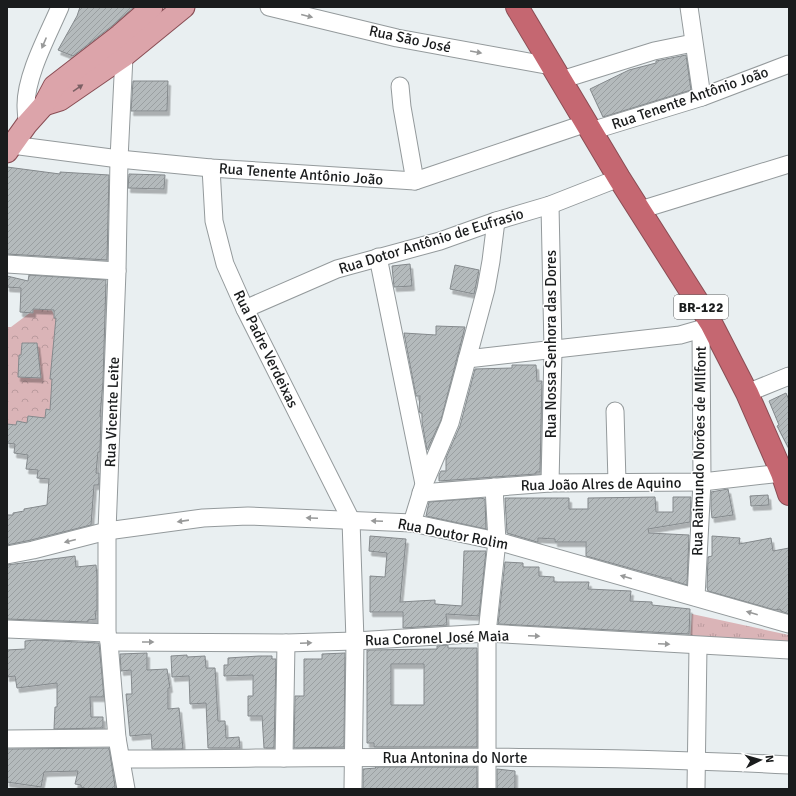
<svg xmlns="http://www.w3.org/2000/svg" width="796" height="796" font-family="Signika,sans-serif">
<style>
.forest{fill:url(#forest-crowns)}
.park{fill:url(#park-tufts)}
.building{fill:url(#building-hatch);stroke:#84898c;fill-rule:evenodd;filter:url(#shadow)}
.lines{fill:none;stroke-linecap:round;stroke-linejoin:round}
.minor-casing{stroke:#949a9c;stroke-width:19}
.major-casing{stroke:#894d54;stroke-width:23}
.highway-casing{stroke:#894d54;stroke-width:24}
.minor{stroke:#fff;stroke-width:17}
.major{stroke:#dca4aa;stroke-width:21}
.highway{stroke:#c56771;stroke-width:22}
.oneway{fill:#989999}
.oneway2{fill:#7b6064}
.labels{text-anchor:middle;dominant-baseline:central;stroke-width:3;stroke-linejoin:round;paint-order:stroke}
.shield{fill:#fff;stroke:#5f6061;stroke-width:1}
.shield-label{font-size:14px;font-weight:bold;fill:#1a1c1d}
.street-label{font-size:15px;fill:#1a1c1d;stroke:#fff}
</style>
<defs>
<pattern id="forest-crowns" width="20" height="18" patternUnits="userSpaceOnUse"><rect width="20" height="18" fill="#dab4b7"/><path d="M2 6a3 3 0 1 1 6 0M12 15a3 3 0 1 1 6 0" fill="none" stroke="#ba9a9d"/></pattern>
<pattern id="park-tufts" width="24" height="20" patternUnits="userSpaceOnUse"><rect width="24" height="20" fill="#dab4b7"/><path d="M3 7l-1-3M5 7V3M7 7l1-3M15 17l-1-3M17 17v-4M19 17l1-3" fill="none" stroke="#ba9a9d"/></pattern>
<pattern id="building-hatch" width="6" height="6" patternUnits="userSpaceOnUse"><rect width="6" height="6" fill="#b4babc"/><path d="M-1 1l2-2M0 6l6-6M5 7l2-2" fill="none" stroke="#9a9fa1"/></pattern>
<filter id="shadow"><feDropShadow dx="2.5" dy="4.5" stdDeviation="0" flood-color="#0004"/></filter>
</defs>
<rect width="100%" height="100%" fill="#e9eff1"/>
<polygon class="forest" points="35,309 51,309 64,333 51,424 7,434 7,327 11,327"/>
<polygon class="park" points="692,614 789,635 789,645 690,642"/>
<g class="building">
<polygon points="80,7 134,7 112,26 73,56 58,50 77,16"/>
<polygon points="686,55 691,90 603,117 590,89 629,70 656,63 656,61"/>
<polygon points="133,81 168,81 167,111 131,111"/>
<polygon points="7,167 60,174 60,172 109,175 107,260 7,254"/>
<polygon points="129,174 165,175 164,189 128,188"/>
<polygon points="410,264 412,286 394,287 392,266"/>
<polygon points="455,265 479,270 474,294 450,289"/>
<polygon points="29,275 106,280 103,382 100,416 101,416 100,452 98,452 96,473 99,473 99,485 94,485 91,525 31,540 7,545 7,515 13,515 13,513 24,511 24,509 47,505 49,479 37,478 38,470 26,469 28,455 14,453 15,444 7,443 7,424 16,425 17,421 27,423 28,416 45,418 46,409 50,410 52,379 50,379 56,318 54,318 54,310 33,309 33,313 20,312 21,288 7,287 7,276 28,281"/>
<polygon points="436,326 465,327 441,420 427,450 422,422 422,413 420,413 419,410 420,396 416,396 404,333 436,335"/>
<polygon points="22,343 37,343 41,378 18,377 19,355 21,355"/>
<polygon points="512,365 536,365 537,381 542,381 540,472 536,472 536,474 439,481 439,475 441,471 446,471 446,458 460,426 475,369 512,368"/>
<polygon points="786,393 789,400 789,449 777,426 779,425 769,401"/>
<polygon points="728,489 733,515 712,518 711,508 711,492"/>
<polygon points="768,495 769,505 751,506 750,496"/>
<polygon points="655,497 656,512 673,512 673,497 691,497 690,522 648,529 649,533 689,535 687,585 671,580 671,578 665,578 586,556 586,542 555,542 555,539 538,538 538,542 537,542 507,533 505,498 569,498 569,509 588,509 588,498"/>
<polygon points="480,498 485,499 486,529 426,516 429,502"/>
<polygon points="370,536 406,539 400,602 435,600 435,604 462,606 464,551 486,551 479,616 446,614 447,625 403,628 403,612 370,612 370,576 385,577 387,553 369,551"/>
<polygon points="712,536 740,538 739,544 771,538 773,551 789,548 789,614 781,611 780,609 775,610 708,591 707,587 708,557 712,556"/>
<polygon points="75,556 76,567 96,565 97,576 97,611 95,611 96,619 88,620 88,622 7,619 7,565"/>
<polygon points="505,562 523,563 523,567 539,567 539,576 554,577 554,582 589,582 588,589 631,591 630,601 652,602 652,605 690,609 689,634 498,624"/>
<polygon points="36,640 99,643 104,697 90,697 91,717 103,717 103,728 54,729 55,707 57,707 57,683 17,688 15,676 7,677 7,650 25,649 25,641"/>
<path d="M448,645v3h29v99h-103v-4h-7v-93l70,-1v-3zM391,664h33v41h-33z"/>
<polygon points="147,653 147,670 167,669 170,688 168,688 168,709 179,708 183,749 152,749 151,734 130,736 126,694 132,694 131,670 121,671 120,654"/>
<polygon points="345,653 344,747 294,748 295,696 304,696 304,659 322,659 322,654"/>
<polygon points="187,655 187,657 205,656 206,668 215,668 218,721 225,721 226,738 239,737 240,748 208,748 206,703 190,704 189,676 172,677 171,656"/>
<polygon points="259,656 272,656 272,659 276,659 274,748 264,748 262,716 248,716 248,696 253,696 253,675 224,676 224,665 228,665 228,658"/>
<polygon points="109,748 115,786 115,789 87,789 81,787 81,785 75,784 78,771 44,772 41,787 7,782 7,749"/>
<polygon points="375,767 477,767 477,789 363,789 363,769 376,768"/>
<polygon points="497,769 515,771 515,789 497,789"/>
</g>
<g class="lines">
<g class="minor-casing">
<g id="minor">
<polyline points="269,7 397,38 551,66"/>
<polyline points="689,7 702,97"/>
<polyline points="123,47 124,56 119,159 117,271 107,531 107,633 109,642 117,738 126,789"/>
<polyline points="561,80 654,51 693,43"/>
<polyline points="400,86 402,107 415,181"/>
<path d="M27,124c0,-6 -1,-13 -1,-19 0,-30 22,-70 34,-98"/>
<polyline points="591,131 702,97 789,64"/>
<polyline points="12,145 119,159 211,168 415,181 587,123"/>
<polyline points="211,168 214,221 225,264 245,309 351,520 355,641 353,789"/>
<polyline points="550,205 553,350 550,483"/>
<polyline points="640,210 789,164"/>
<polyline points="378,257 424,484 412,523"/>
<polyline points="7,264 117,271"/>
<polyline points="245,309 337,269 440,241 496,221 550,205 619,178"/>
<polyline points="467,359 680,335 701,329 709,324"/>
<polyline points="747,393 789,376"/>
<polyline points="615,411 617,482"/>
<polyline points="424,484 450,423 486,289 491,261 496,221"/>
<polyline points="421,493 550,483 702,482 782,473 789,470"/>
<polyline points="7,555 33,550 107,531 203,518 248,516 412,523 497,541 789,624"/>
<polyline points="696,597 702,482 701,329"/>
<polyline points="7,629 107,633"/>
<polyline points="109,642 286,643 355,641 487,633 789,650"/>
<polyline points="7,739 117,738"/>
<polyline points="284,758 286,643"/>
<path d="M121,759c223,-1 446,-6 668,6"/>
<polyline points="487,789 487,633 497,541 494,487"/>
<polyline points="696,789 698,646"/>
</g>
</g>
<g class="major-casing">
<g id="major">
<polyline points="44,105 60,100 124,56 184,7"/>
<polyline points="7,152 27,124 44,105 54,86 120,35 152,7"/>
</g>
</g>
<g class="highway-casing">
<polyline id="highway" points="517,7 619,178 711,323 747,393 782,473 789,494"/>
</g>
<use href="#minor" class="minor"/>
<use href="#major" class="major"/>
<use href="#highway" class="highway"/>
</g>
<defs><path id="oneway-solid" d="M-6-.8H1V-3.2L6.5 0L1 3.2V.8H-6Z"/></defs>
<g class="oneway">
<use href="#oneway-solid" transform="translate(307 16) rotate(14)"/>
<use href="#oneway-solid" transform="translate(44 43) rotate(113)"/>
<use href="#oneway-solid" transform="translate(476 52) rotate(10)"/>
<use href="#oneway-solid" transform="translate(312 518) rotate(-178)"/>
<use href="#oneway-solid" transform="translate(183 521) rotate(172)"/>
<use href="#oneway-solid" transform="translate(377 521) rotate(-177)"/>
<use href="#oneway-solid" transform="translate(70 541) rotate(166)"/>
<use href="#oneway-solid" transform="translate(626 577) rotate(-164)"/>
<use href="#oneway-solid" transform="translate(752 613) rotate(-164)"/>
<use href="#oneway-solid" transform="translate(534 636) rotate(3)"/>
<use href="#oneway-solid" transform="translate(148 642)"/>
<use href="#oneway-solid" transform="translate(306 643) rotate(-2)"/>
<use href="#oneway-solid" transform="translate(664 644) rotate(3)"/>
</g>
<use class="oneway2" href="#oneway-solid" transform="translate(78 88) rotate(-34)"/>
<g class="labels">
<rect class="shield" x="674" y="295" width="54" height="24" rx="3"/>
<g class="shield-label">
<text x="701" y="307">BR-122</text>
</g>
<g class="street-label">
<text transform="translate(410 39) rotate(12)">Rua São José</text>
<text transform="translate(690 98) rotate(-19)">Rua Tenente Antônio João</text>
<text transform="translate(301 174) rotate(4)">Rua Tenente Antônio João</text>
<text transform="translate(431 241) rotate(-17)">Rua Dotor Antônio de Eufrasio</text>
<text transform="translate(551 344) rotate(-90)">Rua Nossa Senhora das Dores</text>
<text transform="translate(266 349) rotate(64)">Rua Padre Verdeixas</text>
<text transform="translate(112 412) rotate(-88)">Rua Vicente Leite</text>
<text transform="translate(699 451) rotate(-89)">Rua Raimundo Norões de MIlfont</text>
<text transform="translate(601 484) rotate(-1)">Rua João Alres de Aquino</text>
<text transform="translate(453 534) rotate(11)">Rua Doutor Rolim</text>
<text transform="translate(437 638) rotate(-2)">Rua Coronel José Maia</text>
<text x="455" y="758">Rua Antonina do Norte</text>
</g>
</g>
<rect width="796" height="796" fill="none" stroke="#1a1c1d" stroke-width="16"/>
<g transform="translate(760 760) rotate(84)" stroke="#ffffff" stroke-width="3" paint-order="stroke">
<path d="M0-3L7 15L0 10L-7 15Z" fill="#1a1c1d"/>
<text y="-6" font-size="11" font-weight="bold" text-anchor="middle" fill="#1a1c1d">N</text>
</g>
</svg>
